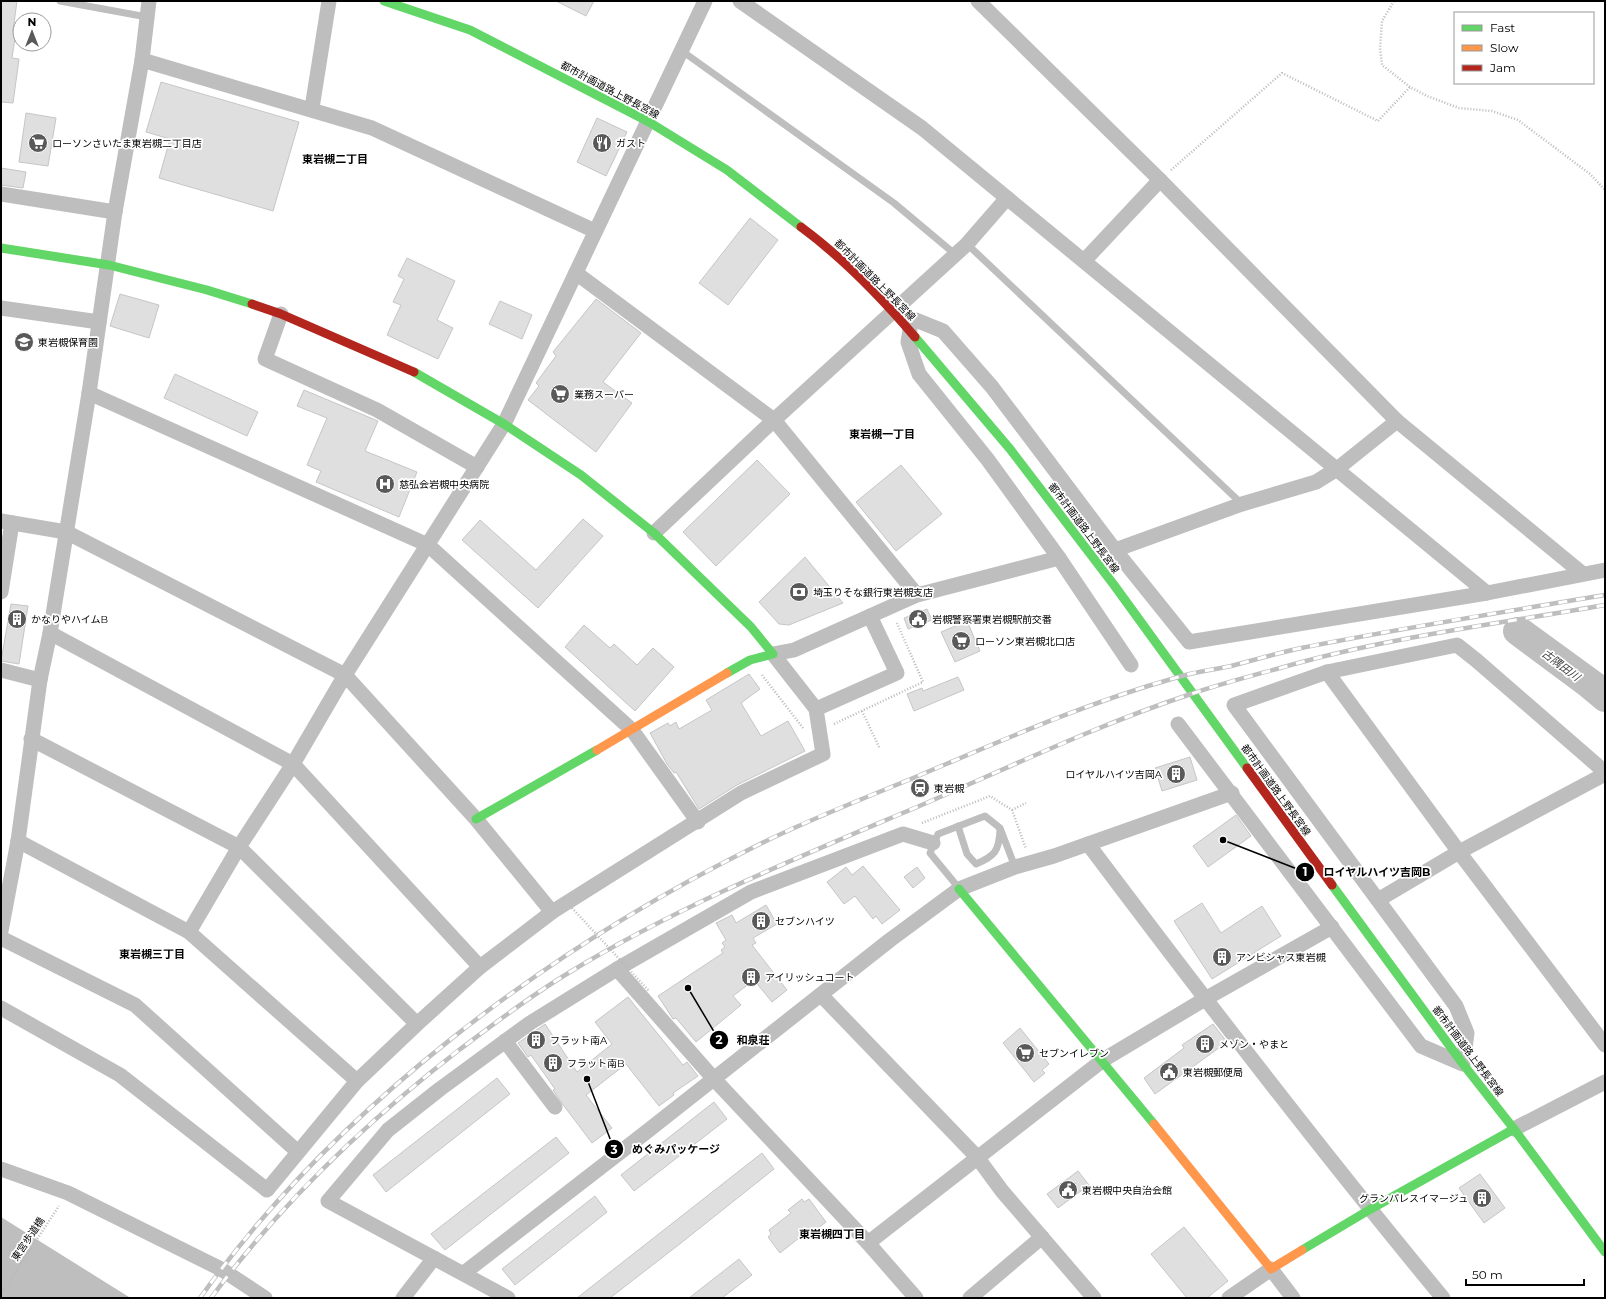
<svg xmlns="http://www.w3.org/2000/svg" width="1606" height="1299" font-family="Montserrat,'Noto Sans JP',sans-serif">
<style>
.water{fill:#bebebe}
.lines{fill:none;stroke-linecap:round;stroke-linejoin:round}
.river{stroke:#bebebe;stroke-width:28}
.building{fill:#dfdfdf;stroke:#c6c6c6}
.path{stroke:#b9b9b9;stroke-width:2.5;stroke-dasharray:1 2;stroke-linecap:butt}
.lane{stroke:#bebebe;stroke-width:7}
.street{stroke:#bebebe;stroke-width:15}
.fast{stroke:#63d668;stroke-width:9}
.slow{stroke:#ff974d;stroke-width:9}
.jam{stroke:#b3261e;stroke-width:9}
.rail-casing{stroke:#bebebe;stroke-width:4.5}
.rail{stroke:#fff;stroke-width:3;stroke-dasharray:9;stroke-linecap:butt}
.path-bridge{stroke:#b9b9b9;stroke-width:2.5;stroke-dasharray:1 2;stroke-linecap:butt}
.labels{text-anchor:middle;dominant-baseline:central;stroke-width:3.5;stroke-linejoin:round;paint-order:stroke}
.street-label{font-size:10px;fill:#000;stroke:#fff}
.poi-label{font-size:10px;fill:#000;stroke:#fff;text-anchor:start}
.neighbourhood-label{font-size:11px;font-weight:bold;fill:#000;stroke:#fff}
.water-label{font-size:11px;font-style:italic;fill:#434343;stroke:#fff}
.leader{fill:none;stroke:#000;stroke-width:1.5}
.callout-dot{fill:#000;stroke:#fff;stroke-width:1.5}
.mark-label{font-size:12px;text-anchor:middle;font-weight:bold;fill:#fff}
.callout-label{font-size:11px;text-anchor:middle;font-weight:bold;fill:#000;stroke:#fff;stroke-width:3.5;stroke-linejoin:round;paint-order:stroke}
</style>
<rect width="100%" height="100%" fill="#fff"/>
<polygon class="water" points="1,1217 129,1297 131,1298 1,1298"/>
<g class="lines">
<polyline class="river" points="1517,631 1587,683 1605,698"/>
</g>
<g class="building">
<polygon points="1,1 17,1 13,31 16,31 12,58 19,59 13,103 1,102"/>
<polygon points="556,1 594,1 586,16"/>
<polygon points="161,82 299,122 273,211 159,178 170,139 146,132"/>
<polygon points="26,113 56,118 48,166 19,162"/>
<polygon points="597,118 627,132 606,176 577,162"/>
<polygon points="1,168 26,172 23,188 1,185"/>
<polygon points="750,218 778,240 728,305 699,283"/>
<polygon points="407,258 455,281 437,320 453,328 438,359 387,335 401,305 393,302 404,279 398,276"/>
<polygon points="120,294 159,305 149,338 110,326"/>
<polygon points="596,299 641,333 603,382 632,403 596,452 528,400 539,386 536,383 556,356 553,352"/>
<polygon points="500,301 532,315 522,339 489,324"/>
<polygon points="175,374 258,412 247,436 164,398"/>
<polygon points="304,390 378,421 365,451 417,472 399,517 316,482 321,471 307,465 327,418 297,406"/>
<polygon points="757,460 790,494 716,566 683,532"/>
<polygon points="901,465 942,514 896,551 856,502"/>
<polygon points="583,519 603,536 538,608 462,540 480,520 536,570"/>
<polygon points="805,557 843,603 789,625 779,624 759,602"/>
<polygon points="11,604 28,606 19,664 1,661"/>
<polygon points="927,609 932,620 908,629 904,618"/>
<polygon points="967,621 980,651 955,662 941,632"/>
<polygon points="584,625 610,648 614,644 637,665 653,648 674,667 635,711 565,647"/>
<polygon points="749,674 760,689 741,703 761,736 788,721 805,751 737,785 699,809 676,772 674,773 667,764 650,733 668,723 670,726 676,722 679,729 712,710 706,700"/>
<polygon points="958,677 964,690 914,711 907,694 922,688 923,691"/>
<polygon points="1190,757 1197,780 1162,791 1155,768"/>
<polygon points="1236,815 1251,836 1208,867 1193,846"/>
<polygon points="863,866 900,910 882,924 876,916 873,919 855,896 844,904 827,882 846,867 852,875"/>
<polygon points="917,867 925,878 913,888 904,877"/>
<polygon points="1202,903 1221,933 1262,906 1281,936 1212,979 1174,921"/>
<polygon points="766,905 777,924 753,938 756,943 752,945 787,990 772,1002 754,980 733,996 741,1005 696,1042 676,1018 673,1019 658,996 723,953 721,950 725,947 722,943 726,940 716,923 732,915 736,923"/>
<polygon points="628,997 683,1065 687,1062 698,1076 673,1093 674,1095 659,1106 626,1064 586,1095 612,1128 592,1143 564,1106 553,1090 555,1089 531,1055 528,1057 518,1043 545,1024 577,1072 612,1044 595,1022"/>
<polygon points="1213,1024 1227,1042 1155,1094 1144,1078 1184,1048 1182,1045"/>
<polygon points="1020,1028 1049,1064 1042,1070 1045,1073 1034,1082 1003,1043"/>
<polygon points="497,1078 510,1094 386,1192 373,1175"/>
<polygon points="714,1102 727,1119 634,1191 621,1175"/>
<polygon points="556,1137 569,1153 445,1250 431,1234"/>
<polygon points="762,1153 774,1169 681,1243 610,1298 577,1298"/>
<polygon points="1078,1171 1089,1185 1058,1208 1047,1194"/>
<polygon points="1480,1174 1505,1208 1484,1223 1459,1188"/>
<polygon points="595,1196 607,1212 515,1285 502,1269"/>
<polygon points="802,1199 804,1202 809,1199 826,1222 806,1237 804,1234 780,1253 768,1237 771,1234 769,1230 791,1213 788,1210"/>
<polygon points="1184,1227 1228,1281 1207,1298 1187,1298 1151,1254"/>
<polygon points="739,1259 752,1275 722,1298 689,1298"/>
</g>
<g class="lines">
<g class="path">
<polyline points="1394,1 1382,21 1380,48 1382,65 1410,87 1427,96 1459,108 1492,111 1518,120 1590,174 1605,190"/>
<polyline points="1171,170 1282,73 1378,121 1410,87"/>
<polyline points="762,675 803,728"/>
<polyline points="862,711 880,749"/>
<polyline points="834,724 923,682 896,621"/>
<polyline points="1012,810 1026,803"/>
<polyline points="922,823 990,796 1012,810 1026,849"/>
<polyline points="1,1294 59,1206"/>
</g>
<g class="lane">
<polyline points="60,1 147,17"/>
<polyline points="682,51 894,203 956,255"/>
<polyline points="967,244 1242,504"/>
<path d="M958,826l9,28 9,10c19,-8 23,-13 24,-34"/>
<polyline points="958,887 930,853 938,834 985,816 1000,828 1015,867"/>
</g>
<g class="street">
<polyline points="740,1 922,128 1487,593"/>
<polyline points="978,1 1160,180 1397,421 1583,574"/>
<polyline points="142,60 372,128 595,231"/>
<polyline points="312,108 329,1"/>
<polyline points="1,194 115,212"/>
<polyline points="1084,261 1160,180"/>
<polyline points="576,273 774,420 917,595"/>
<polyline points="1,308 99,322"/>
<polyline points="896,312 943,331 992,387 1115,550 1189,642 1487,593 1605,570"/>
<polyline points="281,314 265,359 377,410 477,467"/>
<polyline points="910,330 908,342 919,374 988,460 1059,558 1131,665"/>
<polyline points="89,393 428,545 632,730 698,822"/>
<polyline points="1,521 66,532 345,675 476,819 552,912"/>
<polyline points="654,533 774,420 967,244 1007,198"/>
<polyline points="1115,550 1242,504 1316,482 1337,469 1397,421"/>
<polyline points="1,592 12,523"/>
<polyline points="1524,626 1605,685"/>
<polyline points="50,633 293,764 480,967"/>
<polyline points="1,670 40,680"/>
<polyline points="1327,672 1459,852 1605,1045"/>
<polyline points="816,709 897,673 870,616"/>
<polyline points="1178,724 1421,1046 1463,1064 1467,1033 1456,1006 1234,705 1327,672 1457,645 1476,660 1605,772"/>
<polyline points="31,739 239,847 417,1024"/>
<polyline points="18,841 189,932 357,1081"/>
<path d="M1088,844c115,153 232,306 355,454"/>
<polyline points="1378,900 1459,852 1605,774"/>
<polyline points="1,931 18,841 40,680 50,633 89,393 115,212 142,60 149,1"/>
<polyline points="189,932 239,847 293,764 345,675 504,424 705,1"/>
<polyline points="1,938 135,1005 298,1152"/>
<polyline points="617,969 751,892 903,834 933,843"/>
<polyline points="821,995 977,1157 1002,1191 1094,1298"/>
<polyline points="1,1008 120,1075 267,1190 357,1081 417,1024 480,967 552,912 741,793 823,754 816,709 773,654 794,650 917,595 1059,558"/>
<polyline points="505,1041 555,1107"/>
<polyline points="1514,1129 1605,1082"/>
<polyline points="1,1169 68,1193 221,1269 265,1298"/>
<polyline points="868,1243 1103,1060 1205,999 1332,927"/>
<polyline points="464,1273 645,1133 890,940 959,889 1015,867 1054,856 1232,793"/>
<polyline points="403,1298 434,1258"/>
<polyline points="508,1298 328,1201 388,1130 440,1089 530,1023 617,969 714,1079 868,1243 916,1298"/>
<polyline points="970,1298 1042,1237"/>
<polyline points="1229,1298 1271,1269 1293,1298"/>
</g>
<g class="fast">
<polyline points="384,1 470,30 649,122 727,170 801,227"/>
<polyline points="1,248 109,265 207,290 252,304"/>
<polyline points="915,337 1010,449 1114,585 1247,768"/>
<polyline points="414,372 504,424 581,475 654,533 751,627 773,654 750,660 727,673"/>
<polyline points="476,819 597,750"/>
<polyline points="1332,885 1463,1064 1514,1129 1605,1252"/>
<polyline points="959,889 1154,1124"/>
<polyline points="1302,1250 1369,1210 1514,1129"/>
</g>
<g class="slow">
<polyline points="597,750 727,673"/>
<polyline points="1154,1124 1271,1269 1302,1250"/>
</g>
<g class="jam">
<path d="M801,227c42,31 80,70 114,110"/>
<polyline points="252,304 281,314 414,372"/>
<polyline points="1247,768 1332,885"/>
</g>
<g class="rail-casing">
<g id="rail">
<path d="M200,1298c135,-190 347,-348 554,-451 53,-27 109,-48 164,-71 85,-36 168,-73 257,-98 18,-6 37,-8 56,-12 23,-6 47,-13 70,-18 101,-20 203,-36 304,-53"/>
<path d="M211,1298c70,-95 155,-176 248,-248 36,-27 73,-55 111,-78 112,-68 234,-117 354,-168 88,-38 176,-80 267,-110 35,-12 72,-21 107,-31 101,-27 205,-40 307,-58"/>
</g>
</g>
<use href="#rail" class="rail"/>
<polyline class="path-bridge" points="572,908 649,991"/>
</g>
<defs>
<g id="supermarket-disc" transform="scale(1)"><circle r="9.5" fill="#595959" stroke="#fff"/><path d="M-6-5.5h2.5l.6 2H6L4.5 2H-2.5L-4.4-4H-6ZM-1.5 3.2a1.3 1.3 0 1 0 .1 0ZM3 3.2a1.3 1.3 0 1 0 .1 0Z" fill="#fff"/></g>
<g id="restaurant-disc" transform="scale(1)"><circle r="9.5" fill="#595959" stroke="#fff"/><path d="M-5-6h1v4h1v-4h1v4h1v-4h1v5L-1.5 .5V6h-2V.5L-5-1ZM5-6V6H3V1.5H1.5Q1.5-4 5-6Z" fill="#fff"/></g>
<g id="school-disc" transform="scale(1)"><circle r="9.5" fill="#595959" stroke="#fff"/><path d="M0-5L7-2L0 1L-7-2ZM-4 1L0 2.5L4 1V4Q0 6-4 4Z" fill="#fff"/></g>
<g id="hospital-disc" transform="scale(1)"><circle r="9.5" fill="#595959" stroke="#fff"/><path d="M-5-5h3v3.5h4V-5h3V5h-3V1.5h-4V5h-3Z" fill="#fff"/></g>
<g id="bank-disc" transform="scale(1)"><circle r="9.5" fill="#595959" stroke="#fff"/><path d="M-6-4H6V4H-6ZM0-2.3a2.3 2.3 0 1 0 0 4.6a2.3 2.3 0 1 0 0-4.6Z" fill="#fff"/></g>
<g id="building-disc" transform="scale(1)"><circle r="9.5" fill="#595959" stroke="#fff"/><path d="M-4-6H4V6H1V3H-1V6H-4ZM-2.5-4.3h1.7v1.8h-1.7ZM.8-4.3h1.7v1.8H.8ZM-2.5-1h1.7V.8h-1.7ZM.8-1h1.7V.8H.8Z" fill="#fff"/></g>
<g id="civic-disc" transform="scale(1)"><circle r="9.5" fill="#595959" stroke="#fff"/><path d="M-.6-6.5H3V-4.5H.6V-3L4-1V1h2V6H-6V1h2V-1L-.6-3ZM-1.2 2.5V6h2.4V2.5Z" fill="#fff"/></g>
<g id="station-disc" transform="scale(1)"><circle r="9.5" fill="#595959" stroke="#fff"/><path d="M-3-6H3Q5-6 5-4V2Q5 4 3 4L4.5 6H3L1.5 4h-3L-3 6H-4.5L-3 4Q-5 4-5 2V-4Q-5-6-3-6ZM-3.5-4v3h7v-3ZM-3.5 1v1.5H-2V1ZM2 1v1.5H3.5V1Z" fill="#fff"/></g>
</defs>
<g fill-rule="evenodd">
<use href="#supermarket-disc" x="38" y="143"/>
<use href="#restaurant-disc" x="602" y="143"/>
<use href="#school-disc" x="24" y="342"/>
<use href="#supermarket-disc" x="560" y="394"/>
<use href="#hospital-disc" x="385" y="484"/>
<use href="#bank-disc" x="799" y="592"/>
<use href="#building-disc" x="17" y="619"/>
<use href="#civic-disc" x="918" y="619"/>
<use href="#supermarket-disc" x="961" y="641"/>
<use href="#building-disc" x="1176" y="774"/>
<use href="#station-disc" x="920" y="788"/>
<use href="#building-disc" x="761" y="921"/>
<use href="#building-disc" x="1222" y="957"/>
<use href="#building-disc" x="751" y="977"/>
<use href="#building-disc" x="536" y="1040"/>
<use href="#building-disc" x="1205" y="1044"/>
<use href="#supermarket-disc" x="1025" y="1053"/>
<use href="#building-disc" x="553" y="1063"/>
<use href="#civic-disc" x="1169" y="1072"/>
<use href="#civic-disc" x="1068" y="1190"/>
<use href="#building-disc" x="1482" y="1198"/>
</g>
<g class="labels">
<g class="street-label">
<text transform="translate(610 90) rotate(28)">都市計画道路上野長宮線</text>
<text transform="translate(875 280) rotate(45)">都市計画道路上野長宮線</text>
<text transform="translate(1084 528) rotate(53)">都市計画道路上野長宮線</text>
<text transform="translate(1276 790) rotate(54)">都市計画道路上野長宮線</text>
<text transform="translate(1468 1051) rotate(53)">都市計画道路上野長宮線</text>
<text transform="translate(28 1239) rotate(-56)">東宮歩道橋</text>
</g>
<g class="poi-label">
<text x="52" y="143">ローソンさいたま東岩槻二丁目店</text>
<text x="616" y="143">ガスト</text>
<text x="38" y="342">東岩槻保育園</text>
<text x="574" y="394">業務スーパー</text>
<text x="399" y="484">慈弘会岩槻中央病院</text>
<text x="813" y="592">埼玉りそな銀行東岩槻支店</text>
<text x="31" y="619">かなりやハイムB</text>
<text x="932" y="619">岩槻警察署東岩槻駅前交番</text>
<text x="975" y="641">ローソン東岩槻北口店</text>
<text x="1162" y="774" text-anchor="end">ロイヤルハイツ吉岡A</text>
<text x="934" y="788">東岩槻</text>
<text x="775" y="921">セブンハイツ</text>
<text x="1236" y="957">アンビシャス東岩槻</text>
<text x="765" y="977">アイリッシュコート</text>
<text x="550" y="1040">フラット南A</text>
<text x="1219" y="1044">メゾン・やまと</text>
<text x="1039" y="1053">セブンイレブン</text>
<text x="567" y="1063">フラット南B</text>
<text x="1183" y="1072">東岩槻郵便局</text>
<text x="1082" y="1190">東岩槻中央自治会館</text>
<text x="1468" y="1198" text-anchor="end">グランパレスイマージュ</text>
</g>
<g class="neighbourhood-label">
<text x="335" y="159">東岩槻二丁目</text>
<text x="882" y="434">東岩槻一丁目</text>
<text x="152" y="954">東岩槻三丁目</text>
<text x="832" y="1234">東岩槻四丁目</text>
</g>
<g class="water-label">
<text transform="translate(1561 665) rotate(37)">古隅田川</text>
</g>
</g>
<path class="leader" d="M1223 840L1305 872M688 988L719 1040M587 1079L614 1149"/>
<g class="callout-dot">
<circle cx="1223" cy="840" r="4"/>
<circle cx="688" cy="988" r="4"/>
<circle cx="587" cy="1079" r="4"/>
<circle cx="1305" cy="872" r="10"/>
<circle cx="719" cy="1040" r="10"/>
<circle cx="614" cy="1149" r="10"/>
</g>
<g class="mark-label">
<text x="1305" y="876">1</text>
<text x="719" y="1044">2</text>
<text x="614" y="1154">3</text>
</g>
<g class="callout-label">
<text x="1377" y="876">ロイヤルハイツ吉岡B</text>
<text x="753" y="1044">和泉荘</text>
<text x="676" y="1153">めぐみパッケージ</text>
</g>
<rect width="1606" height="1299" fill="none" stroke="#000000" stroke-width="4"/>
<rect x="1454" y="12" width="140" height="72" fill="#ffffff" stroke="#999999"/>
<rect x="1462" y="25" width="20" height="6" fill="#63d668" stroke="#999999"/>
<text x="1490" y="32" font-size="12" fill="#000000">Fast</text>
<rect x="1462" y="45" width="20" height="6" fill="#ff974d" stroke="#999999"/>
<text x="1490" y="52" font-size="12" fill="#000000">Slow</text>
<rect x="1462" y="65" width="20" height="6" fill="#b3261e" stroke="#999999"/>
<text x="1490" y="72" font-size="12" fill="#000000">Jam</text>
<g transform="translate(32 32)"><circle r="19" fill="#ffffff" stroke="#999999"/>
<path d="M0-3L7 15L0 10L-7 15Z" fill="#595959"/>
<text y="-6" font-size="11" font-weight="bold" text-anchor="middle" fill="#000000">N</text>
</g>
<path d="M1466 1279v6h118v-6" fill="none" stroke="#000000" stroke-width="2"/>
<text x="1472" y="1279" font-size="12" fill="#000000" stroke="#ffffff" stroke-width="3" paint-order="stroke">50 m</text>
</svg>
